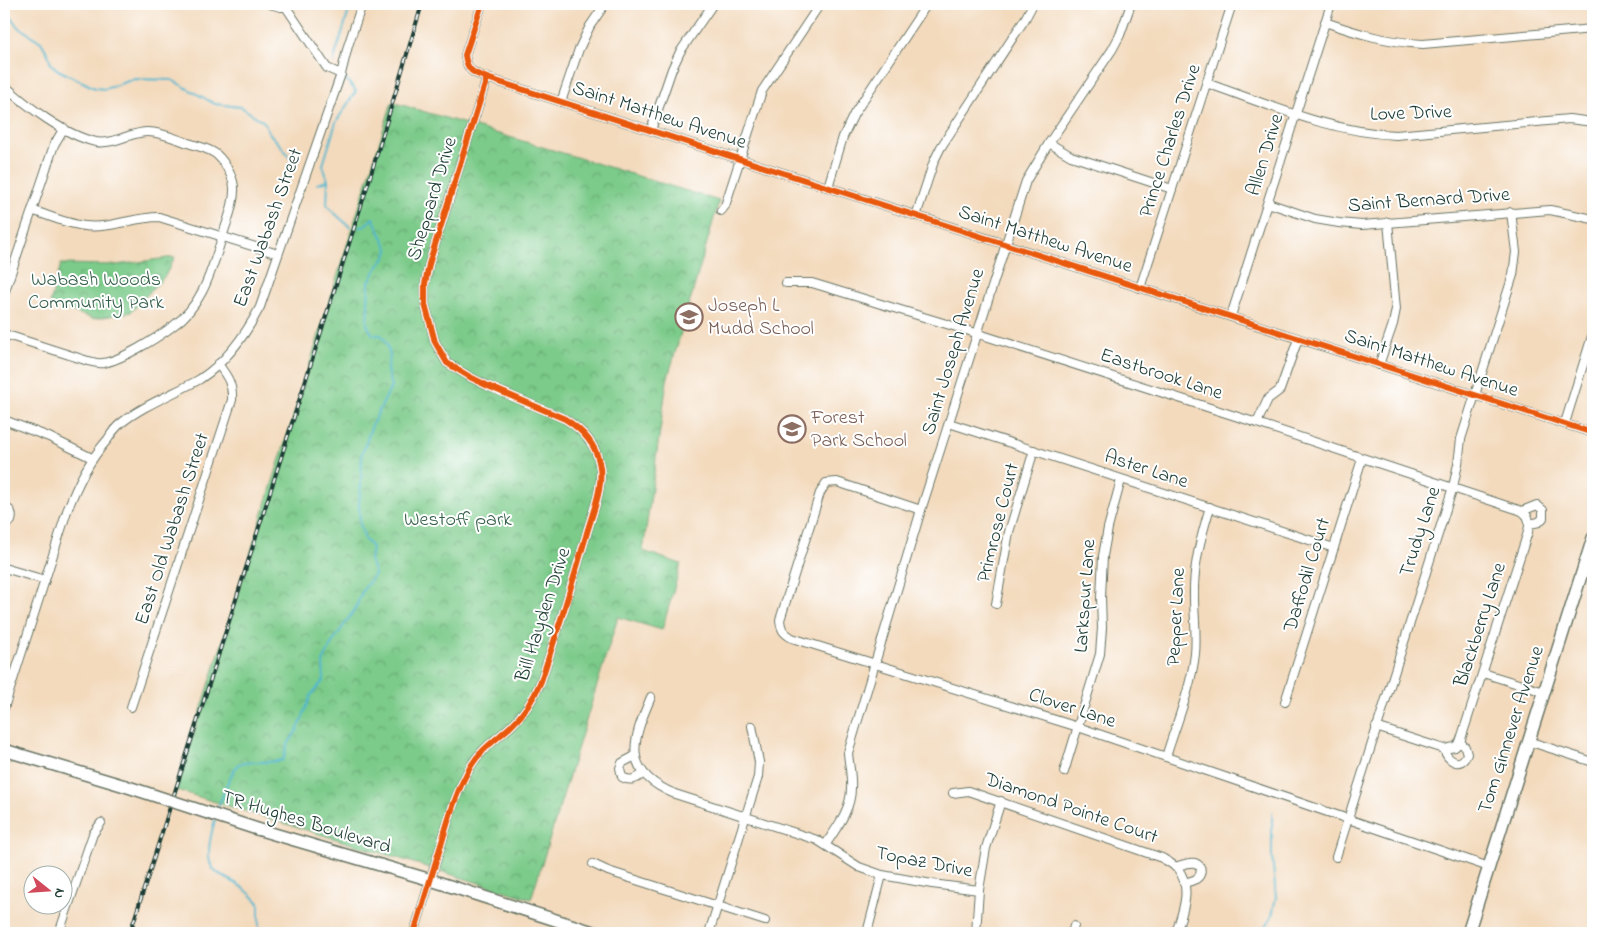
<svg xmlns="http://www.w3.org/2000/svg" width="1597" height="937" font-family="'Indie Flower',sans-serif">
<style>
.park{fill:url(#park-crowns);stroke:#4e845f}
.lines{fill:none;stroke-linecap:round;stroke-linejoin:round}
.stream{stroke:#51b7cf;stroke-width:2}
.minor-casing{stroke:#697464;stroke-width:10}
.secondary-casing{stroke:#697464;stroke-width:14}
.minor{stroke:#fff;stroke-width:8}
.secondary{stroke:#fff;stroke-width:11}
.rail-casing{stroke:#1f3d34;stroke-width:4}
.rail{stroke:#fff;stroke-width:2;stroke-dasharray:5.5;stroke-linecap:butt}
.secondary-bridge-casing{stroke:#697464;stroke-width:14;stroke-linecap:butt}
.secondary-bridge{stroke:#fff;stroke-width:11}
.cycleway-casing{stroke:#fff;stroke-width:9}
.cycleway{stroke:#e8590c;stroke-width:6}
.labels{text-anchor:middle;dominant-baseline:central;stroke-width:4;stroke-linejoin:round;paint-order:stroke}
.street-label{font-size:20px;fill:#1f3d34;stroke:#fff}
.park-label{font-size:20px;fill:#36604a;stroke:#fff}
.education-label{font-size:20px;fill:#785e54;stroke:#fff;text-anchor:start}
</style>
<defs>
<pattern id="park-crowns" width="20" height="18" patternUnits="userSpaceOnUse" patternTransform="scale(1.25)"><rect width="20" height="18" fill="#7ccb8a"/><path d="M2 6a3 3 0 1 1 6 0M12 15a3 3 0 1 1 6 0" fill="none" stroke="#65a672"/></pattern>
</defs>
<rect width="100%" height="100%" fill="#fff"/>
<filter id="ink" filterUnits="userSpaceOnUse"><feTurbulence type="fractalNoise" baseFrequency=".02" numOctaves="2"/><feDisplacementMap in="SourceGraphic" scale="10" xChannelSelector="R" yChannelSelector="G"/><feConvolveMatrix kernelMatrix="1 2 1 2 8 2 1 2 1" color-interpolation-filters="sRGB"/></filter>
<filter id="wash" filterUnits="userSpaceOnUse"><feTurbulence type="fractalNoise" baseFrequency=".0096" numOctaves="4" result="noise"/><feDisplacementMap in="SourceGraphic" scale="20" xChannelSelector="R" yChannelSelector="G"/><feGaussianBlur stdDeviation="1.12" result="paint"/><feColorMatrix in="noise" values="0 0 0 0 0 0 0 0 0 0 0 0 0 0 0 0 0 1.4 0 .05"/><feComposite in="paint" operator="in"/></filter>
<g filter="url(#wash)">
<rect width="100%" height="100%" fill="#f3dabd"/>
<g class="park">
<polygon points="392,102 586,160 719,201 667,381 643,551 681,564 662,630 618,617 531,899 176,790"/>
<polygon points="175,257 165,276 131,312 93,319 50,303 61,264 116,265"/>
</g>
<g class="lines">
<g class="stream">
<polyline points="4,6 17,26 41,42 48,54 51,64 58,70 95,88 105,89 134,79 172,80 215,104 241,107 264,122 270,134 283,148 295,166"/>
<polyline points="334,63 334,59 351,4"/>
<polyline points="343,76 356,91 336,122 323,165 328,181 327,204 331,210 350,227"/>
<polyline points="317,184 327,181"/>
<path d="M217,810l12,-31 9,-15c17,-4 29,0 45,-4l4,-14 12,-19 12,-32 13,-15 -1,-18 9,-19 23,-34 8,-19 12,-16 -5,-14 2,-13 -7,-7 -5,-16 -1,-20 2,-19 1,-31 10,-29 19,-38 -4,-17 3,-14 -4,-14 -5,-7h-8l-6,-10 2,-43 9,-16 8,-9 2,-8 -15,-31 -10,9h-4"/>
<path d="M215,820c-20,69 12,44 44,83v30"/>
<polyline points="1262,933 1272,916 1276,897 1272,856 1272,813"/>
</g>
</g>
</g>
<g filter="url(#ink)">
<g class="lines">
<g class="minor-casing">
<g id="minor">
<polyline points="269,4 281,7 286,7"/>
<path d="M482,4l-17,51c2,16 8,18 22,23l1106,355"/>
<polyline points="286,7 327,68 341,74"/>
<path d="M1325,22c34,12 62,20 98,22l170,-15"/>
<path d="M1206,83c61,21 124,49 190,52l173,-16 24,3"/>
<path d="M4,85c23,21 60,50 92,57 18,3 34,-10 52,-10 13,0 28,7 40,11 9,3 20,5 28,11 9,8 19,25 18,37 0,16 -8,32 -12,47 -11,33 -19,67 -49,88 -16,12 -51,34 -70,37 -5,1 -10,-1 -15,-2l-84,-27"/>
<polyline points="561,102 579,49 590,26 605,4"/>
<polyline points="651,130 672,69 680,52 713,4"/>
<polyline points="1049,143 1071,156 1172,189"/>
<polyline points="828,187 843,137 854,114 927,4"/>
<polyline points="1268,203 1315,219 1339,223 1362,225 1550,210 1593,219"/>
<path d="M32,210c17,6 35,14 53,16 25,3 49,-9 74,-9l119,37"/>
<polyline points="721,211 725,206 762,91 820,4"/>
<polyline points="916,216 934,161 941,147 1025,19 1033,4"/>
<path d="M786,283h26l164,50 281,90 265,88c8,6 8,11 6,21l-68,210 -5,5 -11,2 -68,-22"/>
<polyline points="1140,288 1232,4"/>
<polyline points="4,294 54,145 64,128"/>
<polyline points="1231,316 1331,4"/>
<polyline points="1379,365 1393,324 1396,309 1388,222"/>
<polyline points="4,420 49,437 92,458"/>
<polyline points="949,423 1334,548"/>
<polyline points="1257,423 1268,399 1280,390 1298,339"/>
<polyline points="1565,423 1593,333"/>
<path d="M4,507c7,2 9,7 7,14l-7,4"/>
<path d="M921,510l-84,-28 -11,1 -6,10 -40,127c1,9 3,13 12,18l286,89 411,140"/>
<polyline points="1522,511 1537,505 1543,510 1543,518 1539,522 1530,524"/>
<polyline points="4,568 45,580"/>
<polyline points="996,604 1009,532 1034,450"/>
<polyline points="1483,673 1544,692"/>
<path d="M651,697c-19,44 -30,75 24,97l142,46 42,27 23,8 50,9 47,6 7,-42 15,-47"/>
<polyline points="1285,702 1362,459"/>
<path d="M131,707l101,-307c1,-16 -5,-24 -14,-36"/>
<path d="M4,708l63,-197c11,-28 21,-49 41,-72 3,-5 7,-11 12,-15 23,-19 54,-30 80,-45 26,-17 46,-45 60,-72l81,-233 7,-28 14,-42"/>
<polyline points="1528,741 1593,762"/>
<path d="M1444,749c3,12 17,20 23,5l-2,-7 -5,-5"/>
<path d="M635,756l-13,7 -2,5 2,9c8,5 14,2 21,-3"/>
<path d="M1166,757c10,-33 25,-68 29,-103 2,-19 -1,-38 -1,-57 -1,-31 7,-60 16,-90"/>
<polyline points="1064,772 1100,654 1102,628 1101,597 1103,556 1108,528 1121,480"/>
<path d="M953,793l15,-2 194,67c5,3 12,7 16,11 15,20 4,44 -2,64"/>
<path d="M826,844c11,-17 25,-34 25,-56 1,-11 -2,-23 -3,-35l73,-243 105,-329 23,-38 63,-93 8,-15 11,-31"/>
<polyline points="1336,857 1453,487 1458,464 1461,439 1513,275 1516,252 1511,212"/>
<polyline points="593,864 608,871 765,921"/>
<path d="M1175,867c6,-2 14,-5 20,-4 9,3 6,13 1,16 -4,2 -8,3 -12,4"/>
<polyline points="59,933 93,834 101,823"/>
<path d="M414,933c9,-29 18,-59 27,-88 8,-27 15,-54 30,-79 10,-17 26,-27 40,-40 14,-13 23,-28 30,-45 16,-48 31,-96 45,-145 6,-23 19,-50 13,-74 -4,-19 -18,-33 -34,-43l-77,-33 -18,-9 -23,-14 -12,-21 -10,-38v-20l4,-20 58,-186"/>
<polyline points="709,933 758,777 759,762 752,726"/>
<polyline points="867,933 882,875"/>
<polyline points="976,933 979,890"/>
<polyline points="1072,933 1074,926"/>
</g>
</g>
<g class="secondary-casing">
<g id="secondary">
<polyline points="4,750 125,786"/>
<polyline points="257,829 431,880 596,933"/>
<polyline points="1468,933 1593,538"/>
</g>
</g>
<use href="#minor" class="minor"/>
<use href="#secondary" class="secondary"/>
<g class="rail-casing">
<polyline id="rail" points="130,933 368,184 422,4"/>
</g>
<use href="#rail" class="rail"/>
<g class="secondary-bridge-casing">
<polyline id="secondary-bridge" points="125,786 257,829"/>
</g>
<use href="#secondary-bridge" class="secondary-bridge"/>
<g class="cycleway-casing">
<g id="cycleway">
<path d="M482,4l-17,51c2,16 8,18 22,23l1106,355"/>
<path d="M414,933c9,-29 18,-59 27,-88 8,-27 15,-54 30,-79 10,-17 26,-27 40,-40 14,-13 23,-28 30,-45 16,-48 31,-96 45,-145 6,-23 19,-50 13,-74 -4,-19 -18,-33 -34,-43l-77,-33 -18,-9 -23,-14 -12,-21 -10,-38v-20l4,-20 58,-186"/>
</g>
</g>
<use href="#cycleway" class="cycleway"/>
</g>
</g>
<defs>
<g id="school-ring" transform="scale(1.4375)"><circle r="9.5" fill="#fff" stroke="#8d6e63" stroke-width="1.5"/><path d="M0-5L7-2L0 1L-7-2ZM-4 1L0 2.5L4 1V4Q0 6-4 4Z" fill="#8d6e63"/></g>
</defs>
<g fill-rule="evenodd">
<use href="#school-ring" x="689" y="317"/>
<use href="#school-ring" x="792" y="429"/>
</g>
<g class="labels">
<g class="street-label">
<text transform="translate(1411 114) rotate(-2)">Love Drive</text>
<text transform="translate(659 116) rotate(18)">Saint Matthew Avenue</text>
<text transform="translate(1171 141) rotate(-72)">Prince Charles Drive</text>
<text transform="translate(1266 155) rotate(-73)">Allen Drive</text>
<text transform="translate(433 199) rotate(-73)">Sheppard Drive</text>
<text transform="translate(1429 201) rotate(-4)">Saint Bernard Drive</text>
<text transform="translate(269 228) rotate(-70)">East Wabash Street</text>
<text transform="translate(1045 240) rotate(18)">Saint Matthew Avenue</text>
<text transform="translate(954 352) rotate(-73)">Saint Joseph Avenue</text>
<text transform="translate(1431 364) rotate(18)">Saint Matthew Avenue</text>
<text transform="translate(1161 375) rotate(18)">Eastbrook Lane</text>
<text transform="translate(1146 470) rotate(18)">Aster Lane</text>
<text transform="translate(999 523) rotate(-76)">Primrose Court</text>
<text transform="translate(173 529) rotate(-72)">East Old Wabash Street</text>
<text transform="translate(1421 532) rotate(-72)">Trudy Lane</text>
<text transform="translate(1308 575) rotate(-73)">Daffodil Court</text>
<text transform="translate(1086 596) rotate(-86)">Larkspur Lane</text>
<text transform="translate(544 615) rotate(-72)">Bill Hayden Drive</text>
<text transform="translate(1177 617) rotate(-87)">Pepper Lane</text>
<text transform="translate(1481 625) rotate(-72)">Blackberry Lane</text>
<text transform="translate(1072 709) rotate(18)">Clover Lane</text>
<text transform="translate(1512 730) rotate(-72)">Tom Ginnever Avenue</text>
<text transform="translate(1071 809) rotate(19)">Diamond Pointe Court</text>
<text transform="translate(306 823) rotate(17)">TR Hughes Boulevard</text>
<text transform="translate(924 863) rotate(11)">Topaz Drive</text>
</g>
<g class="park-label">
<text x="96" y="280">Wabash Woods<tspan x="96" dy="23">Community Park</tspan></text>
<text x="458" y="520">Westoff park</text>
</g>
<g class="education-label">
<text x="708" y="306">Joseph L<tspan x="708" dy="23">Mudd School</tspan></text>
<text x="811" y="418">Forest<tspan x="811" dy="23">Park School</tspan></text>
</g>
</g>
<rect width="1597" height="937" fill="none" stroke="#fff" stroke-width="20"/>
<g transform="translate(48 890) rotate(107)"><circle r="24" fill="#ffffff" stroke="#a5b1ae"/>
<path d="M0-4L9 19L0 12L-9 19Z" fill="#d1495b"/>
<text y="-8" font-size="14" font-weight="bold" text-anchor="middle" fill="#1f3d34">N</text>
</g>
</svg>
